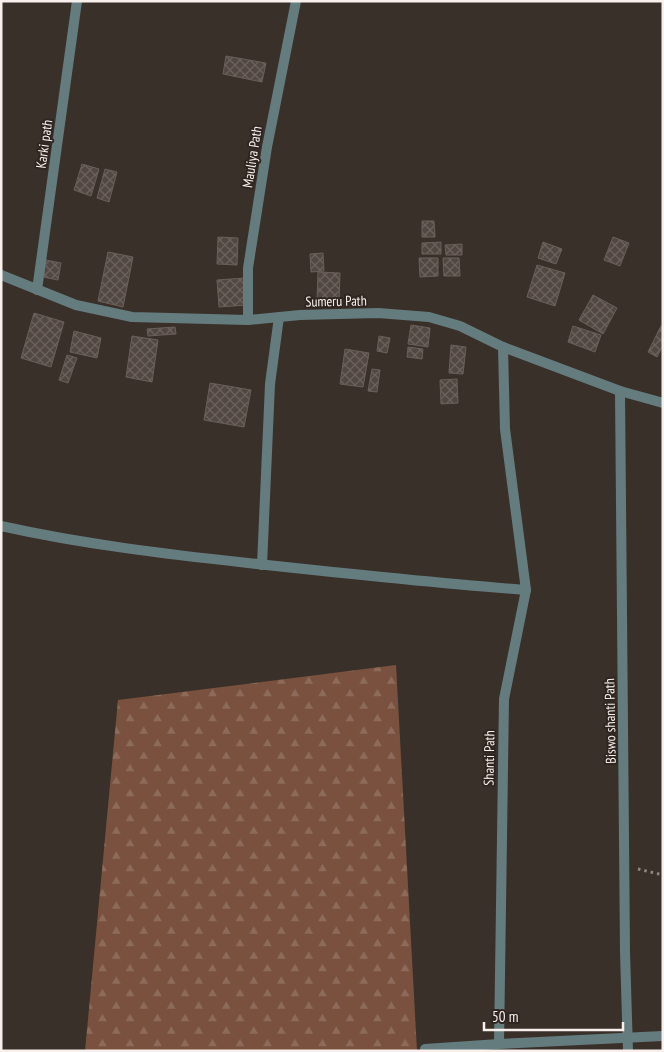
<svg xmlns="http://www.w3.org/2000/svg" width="664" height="1052" font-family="'PT Sans Narrow',sans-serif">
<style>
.forest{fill:url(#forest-firs)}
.building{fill:url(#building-cross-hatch);stroke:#6a5e59}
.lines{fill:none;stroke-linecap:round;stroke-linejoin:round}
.path{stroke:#908783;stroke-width:3;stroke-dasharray:2.5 4;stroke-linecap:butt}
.street{stroke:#657c7f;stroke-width:10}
.labels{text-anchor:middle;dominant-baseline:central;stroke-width:4;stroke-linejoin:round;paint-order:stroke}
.street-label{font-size:14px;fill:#f8f0ed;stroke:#302621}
</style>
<defs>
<pattern id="forest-firs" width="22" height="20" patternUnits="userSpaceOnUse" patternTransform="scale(1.25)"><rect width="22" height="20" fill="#79513e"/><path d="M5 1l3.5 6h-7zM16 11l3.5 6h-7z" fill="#8d6a5a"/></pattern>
<pattern id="building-cross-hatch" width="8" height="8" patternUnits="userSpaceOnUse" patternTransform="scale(1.25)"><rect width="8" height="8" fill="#524741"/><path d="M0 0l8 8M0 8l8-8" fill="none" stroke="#6c625d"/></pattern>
</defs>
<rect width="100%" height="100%" fill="#3a302a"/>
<polygon class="forest" points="396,665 417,1051 85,1051 118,700"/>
<g class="building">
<polygon points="226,56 266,63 262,82 223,74"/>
<polygon points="82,164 99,169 91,196 74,190"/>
<polygon points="105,169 117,172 109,202 97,198"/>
<polygon points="422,221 434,221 435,237 422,237"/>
<polygon points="218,237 238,238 237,265 217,264"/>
<polygon points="613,237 629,243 620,266 604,260"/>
<polygon points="441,242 441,254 422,254 422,243"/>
<polygon points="543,242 562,249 556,264 538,258"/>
<polygon points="462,244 462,255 446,255 445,245"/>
<polygon points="108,252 133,257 123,307 98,301"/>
<polygon points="323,253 324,271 311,272 310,254"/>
<polygon points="419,258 438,258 438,276 420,277"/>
<polygon points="443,258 459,258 460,276 444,276"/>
<polygon points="46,260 61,263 58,280 43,277"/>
<polygon points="537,265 565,273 555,306 527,297"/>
<polygon points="318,272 340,273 339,302 317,301"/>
<polygon points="245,278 247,305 219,307 217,280"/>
<polygon points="593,295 617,308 603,334 579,320"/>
<polygon points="34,313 64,322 51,367 21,358"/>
<polygon points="411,325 430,328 428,347 408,344"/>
<polygon points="573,326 601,335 595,352 568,342"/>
<polygon points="661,326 663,327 663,345 657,357 648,352"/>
<polygon points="175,327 176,334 148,336 147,329"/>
<polygon points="74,331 101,338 97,358 70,352"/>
<polygon points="132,336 158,340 152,382 126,377"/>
<polygon points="379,336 390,338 387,353 377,351"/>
<polygon points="451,345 466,347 463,374 449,373"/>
<polygon points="408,347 423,349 422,359 407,357"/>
<polygon points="345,349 369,353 363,387 340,384"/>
<polygon points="67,355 77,358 68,383 59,380"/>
<polygon points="372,369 380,370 377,392 368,391"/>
<polygon points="457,379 458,403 441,404 440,380"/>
<polygon points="210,383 251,390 244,427 204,420"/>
</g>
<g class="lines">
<polyline class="path" points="638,869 663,875"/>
<g class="street">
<polyline points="1,275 76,305 132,317 248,320 300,315 378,313 429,317 460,326 503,347 620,391 663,403"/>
<polyline points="37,290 77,1"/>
<polyline points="248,320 248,268 267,147 296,1"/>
<polyline points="503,347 505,429 526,590 504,699 499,1044 663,1036"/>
<polyline points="620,391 625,952 628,1051"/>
<path d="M1,526c81,18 164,28 247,37 92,10 185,20 278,27"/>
<polyline points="262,565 270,384 279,317"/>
<polyline points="425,1049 499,1044"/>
</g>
</g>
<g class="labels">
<g class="street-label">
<text transform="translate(44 144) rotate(-82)">Karki path</text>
<text transform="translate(252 157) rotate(-81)">Mauliya Path</text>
<text transform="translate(336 301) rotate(-1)">Sumeru Path</text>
<text transform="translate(610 721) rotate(-91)">Biswo shanti Path</text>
<text transform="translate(489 758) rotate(-89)">Shanti Path</text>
</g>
</g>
<rect width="664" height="1052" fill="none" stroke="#f8f0ed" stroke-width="5"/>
<path d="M484 1022v8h139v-8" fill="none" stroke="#f8f0ed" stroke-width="2.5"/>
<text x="492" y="1022" font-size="15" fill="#f8f0ed" stroke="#302621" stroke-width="4" paint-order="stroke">50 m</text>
</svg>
